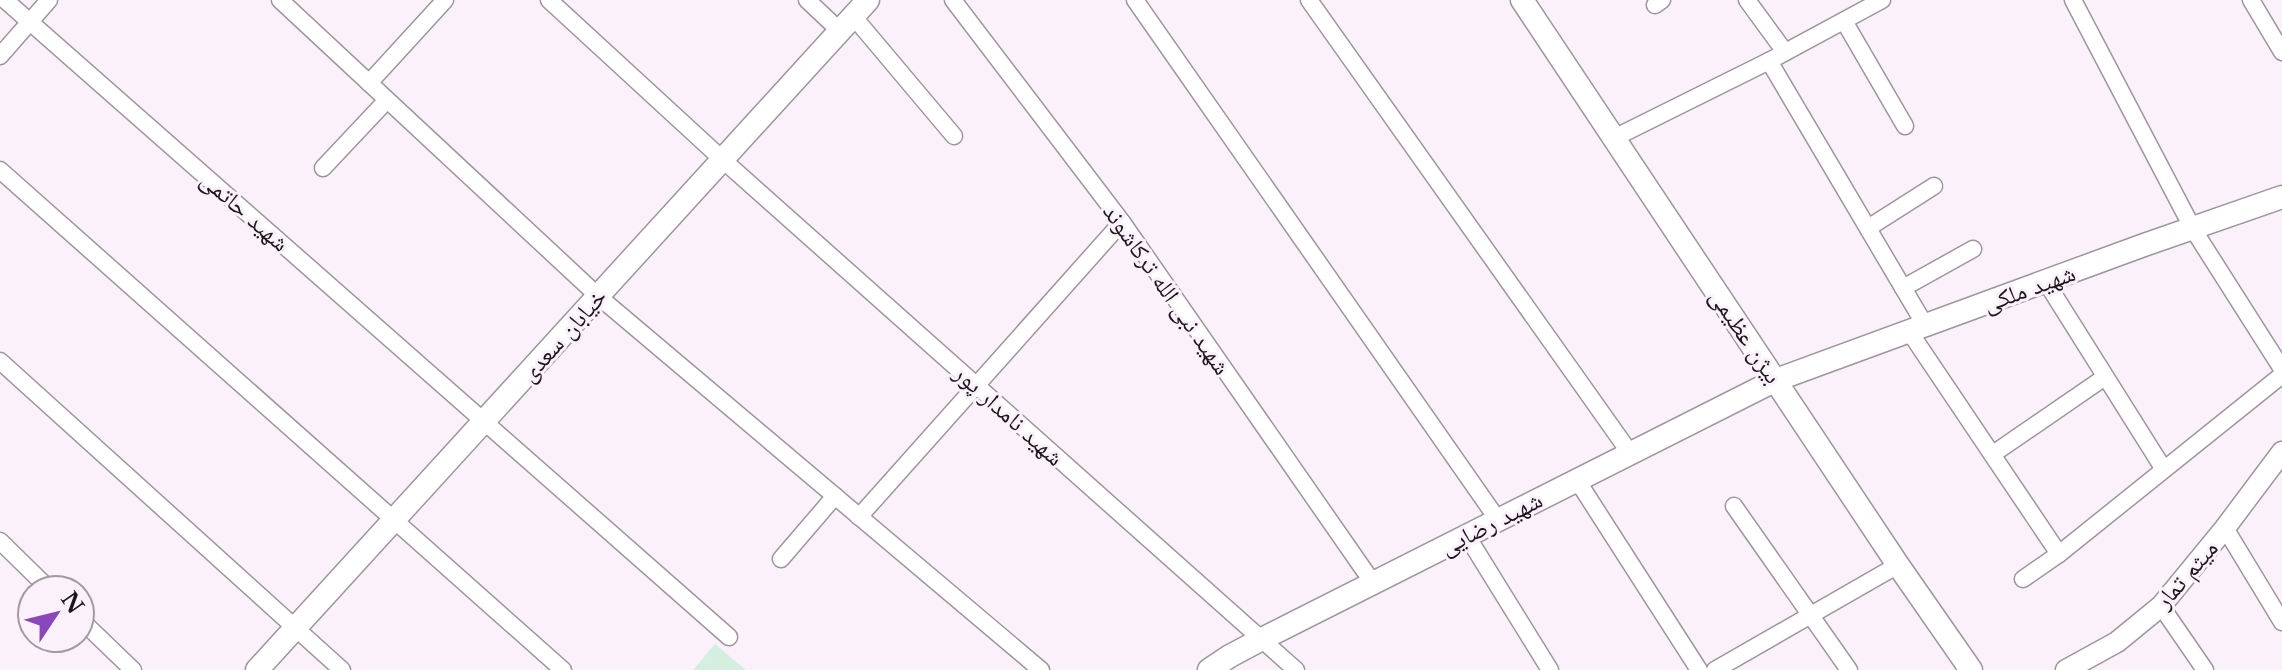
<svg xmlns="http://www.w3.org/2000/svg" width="2282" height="670" font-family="'Libre Baskerville','Noto Naskh Arabic',serif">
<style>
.green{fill:#d4eedf}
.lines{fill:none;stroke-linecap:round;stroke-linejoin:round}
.minor-casing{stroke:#9e959d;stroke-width:19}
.tertiary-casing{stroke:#9e959d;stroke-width:23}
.secondary-casing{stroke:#9e959d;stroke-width:25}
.minor{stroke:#fff;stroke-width:16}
.tertiary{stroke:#fff;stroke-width:20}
.secondary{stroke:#fff;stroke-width:22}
.labels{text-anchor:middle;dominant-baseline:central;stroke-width:6;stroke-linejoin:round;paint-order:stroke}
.street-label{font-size:24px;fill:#1b181b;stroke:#fbf1fa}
</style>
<rect width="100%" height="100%" fill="#fbf1fa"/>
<polygon class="green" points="715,644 746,670 693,670"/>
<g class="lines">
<g class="minor-casing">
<g id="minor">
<polyline points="5,0 729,637"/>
<polyline points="280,0 598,296 1041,670"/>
<polyline points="549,0 723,160 1296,670"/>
<polyline points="807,0 840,31"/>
<polyline points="953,0 1122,222 1373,583"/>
<polyline points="1135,0 1498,520"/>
<polyline points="1309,0 1630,453"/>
<polyline points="1747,0 1785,52"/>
<polyline points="2073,0 2193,229 2282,369"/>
<polyline points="2251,0 2282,52"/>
<polyline points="1655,5 1662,0"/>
<polyline points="853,16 954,136"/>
<polyline points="1844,21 1905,126"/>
<polyline points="0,56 49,0"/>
<polyline points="1769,61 1925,325"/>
<polyline points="369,83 445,0"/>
<polyline points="1614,138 1769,61 1882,0"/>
<polyline points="323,168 387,100"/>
<polyline points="0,170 563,670"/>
<polyline points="1868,228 1934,186"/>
<polyline points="2046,282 2163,468"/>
<polyline points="1903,288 1973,249"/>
<polyline points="1909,331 2059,554"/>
<polyline points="0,361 342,670"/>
<polyline points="1993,454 2105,377"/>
<polyline points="1577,480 1699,670"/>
<polyline points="1734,506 1849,670"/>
<polyline points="859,517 1122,222"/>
<polyline points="2225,528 2282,622"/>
<polyline points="1467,536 1550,670"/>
<polyline points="0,541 50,590"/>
<polyline points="781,559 835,496"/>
<polyline points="2023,579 2059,554 2282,375"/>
<polyline points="2161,606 2205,670"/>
<polyline points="80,619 133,670"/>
<polyline points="1715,670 1898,565"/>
</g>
</g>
<g class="tertiary-casing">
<polyline id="tertiary" points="2066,670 2117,642 2161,606 2225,528 2282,452"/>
</g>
<g class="secondary-casing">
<g id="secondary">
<polyline points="1522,0 1898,565 1971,670"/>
<polyline points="257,670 868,0"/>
<polyline points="1209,670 1230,656 1262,639 1776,380 2144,245 2282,197"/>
</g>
</g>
<use href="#minor" class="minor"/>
<use href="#tertiary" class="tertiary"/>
<use href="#secondary" class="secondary"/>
</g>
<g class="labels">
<g class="street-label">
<text transform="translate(245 211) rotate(41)">شهید حاتمی</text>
<text transform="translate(2029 288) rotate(-20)">شهید ملکی</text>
<text transform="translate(1167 289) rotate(55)">شهید نبی الله ترکاشوند</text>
<text transform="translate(563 335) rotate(-48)">خیابان سعدی</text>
<text transform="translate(1746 336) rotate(56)">بیژن عظیمی</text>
<text transform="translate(1009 415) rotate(42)">شهید نامدار پور</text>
<text transform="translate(1491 523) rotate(-27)">شهید رضایی</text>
<text transform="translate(2186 574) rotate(-49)">میثم تمار</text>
</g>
</g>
<g transform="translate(56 614) rotate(55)"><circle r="38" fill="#fbf1fa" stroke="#a19aa1" stroke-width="2"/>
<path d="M0-6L14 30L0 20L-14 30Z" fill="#8a46bb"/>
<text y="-12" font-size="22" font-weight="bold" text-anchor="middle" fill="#1b181b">N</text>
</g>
</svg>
